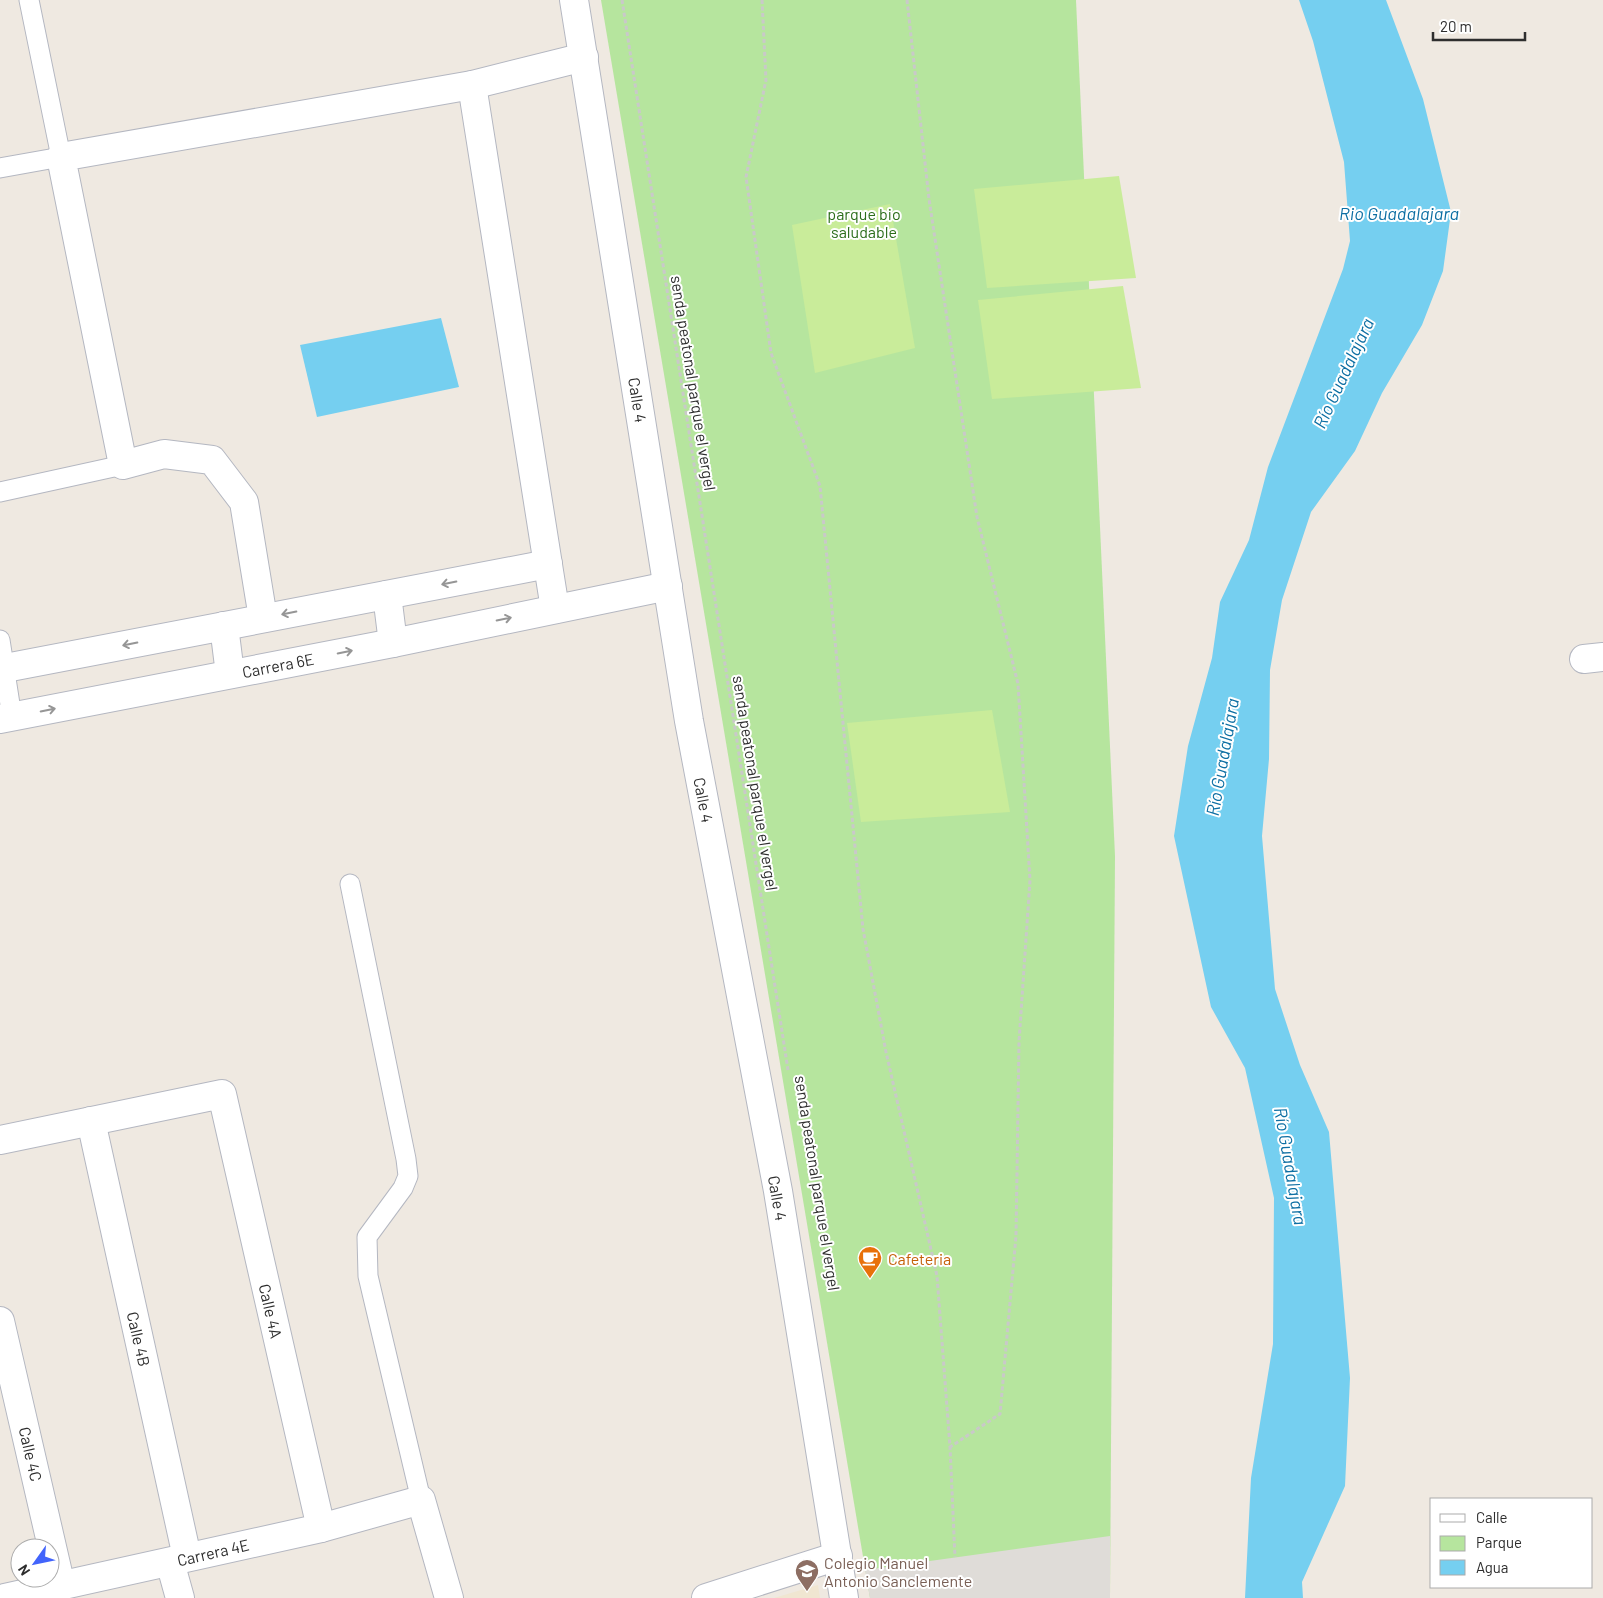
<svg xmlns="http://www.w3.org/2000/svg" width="1603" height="1598" font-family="Barlow,sans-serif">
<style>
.education{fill:#f0e6d1}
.green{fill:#b6e59e}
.pitch{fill:#c9ec9a}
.plaza{fill:#dfdcd8}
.water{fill:#75cff0}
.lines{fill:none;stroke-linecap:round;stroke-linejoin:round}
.service-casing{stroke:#b4b7c1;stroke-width:21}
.minor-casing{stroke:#b4b7c1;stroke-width:30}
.tertiary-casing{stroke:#b4b7c1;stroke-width:30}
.path{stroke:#c9c9c9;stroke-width:3;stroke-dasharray:4 2.5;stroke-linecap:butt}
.service{stroke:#fff;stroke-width:19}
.minor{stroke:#fff;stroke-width:28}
.tertiary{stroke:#fff;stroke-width:28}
.oneway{stroke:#969696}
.labels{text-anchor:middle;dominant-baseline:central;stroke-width:4;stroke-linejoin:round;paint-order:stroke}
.park-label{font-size:16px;fill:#2c6e1b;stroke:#fff}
.street-label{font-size:16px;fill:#2e2e2e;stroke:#fff}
.food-label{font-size:16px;fill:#c56008;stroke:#fff;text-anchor:start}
.education-label{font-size:16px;fill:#785e54;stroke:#fff;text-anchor:start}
.water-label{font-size:18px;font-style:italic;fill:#0d6fa3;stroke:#fff}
</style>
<rect width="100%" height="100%" fill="#efe9e1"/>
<polygon class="education" points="818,1585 820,1598 774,1598"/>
<polygon class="green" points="601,0 1076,0 1115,856 1110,1598 870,1598"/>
<g class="pitch">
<polygon points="1119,176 1136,278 987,288 974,189"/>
<polygon points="890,204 915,348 815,373 792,225"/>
<polygon points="1123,286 1141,388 992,399 978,300"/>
<polygon points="992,710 1010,812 861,822 847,723"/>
</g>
<polygon class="plaza" points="1110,1536 1110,1598 870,1598 865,1570"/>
<g class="water">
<polygon points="1299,0 1386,0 1423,99 1451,212 1443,271 1422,325 1382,393 1355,451 1311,512 1282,600 1270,670 1269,759 1262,836 1275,989 1300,1065 1329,1132 1350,1378 1345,1486 1302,1582 1303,1598 1245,1598 1251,1478 1273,1344 1274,1198 1245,1068 1211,1007 1174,836 1188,746 1212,658 1220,602 1249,540 1268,467 1343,269 1350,241 1344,162 1313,41"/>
<polygon points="441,318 459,387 317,417 300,345"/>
</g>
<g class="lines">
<g class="service-casing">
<g id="service">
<polyline points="0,168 61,157 29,0"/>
<polyline points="0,492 123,465"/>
<polyline points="0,640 12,717"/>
<polyline points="350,884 406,1159 408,1176 403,1188 367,1237 368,1276 421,1500"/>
</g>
</g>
<g class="minor-casing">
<g id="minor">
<polyline points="472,85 555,609"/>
<polyline points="387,595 393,643"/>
<polyline points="263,618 244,502 212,460 164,454 123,465 61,157 472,85 584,57"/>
<polyline points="224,626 230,674"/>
<polyline points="1584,659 1603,657"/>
<polyline points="0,669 548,564"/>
<polyline points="0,719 393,643 668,586"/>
<polyline points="91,1121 187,1557"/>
<polyline points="0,1140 222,1094 321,1528"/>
<polyline points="0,1321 61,1586"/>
<polyline points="170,1562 180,1598"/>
<polyline points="5,1598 321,1528 421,1500 449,1598"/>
<polyline points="706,1598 838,1556"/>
</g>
</g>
<g class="tertiary-casing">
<polyline id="tertiary" points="574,0 689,721 778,1191 844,1598"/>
</g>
<g class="path">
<polyline points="622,0 788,1070"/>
<polyline points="762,0 766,80 746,177 771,353 820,486 863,929 886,1052 937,1276 950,1447 955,1557"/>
<polyline points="907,0 929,199 977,517 1018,684 1030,880 1019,1042 1016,1236 1000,1414 950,1447"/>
</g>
<use href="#service" class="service"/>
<use href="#minor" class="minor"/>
<use href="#tertiary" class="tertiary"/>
</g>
<defs><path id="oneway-shaft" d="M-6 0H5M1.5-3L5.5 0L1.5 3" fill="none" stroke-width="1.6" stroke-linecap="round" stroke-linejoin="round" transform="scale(1.25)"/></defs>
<g class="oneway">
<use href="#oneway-shaft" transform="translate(449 583) rotate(169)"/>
<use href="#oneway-shaft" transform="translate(289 613) rotate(169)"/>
<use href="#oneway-shaft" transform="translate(504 619) rotate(-12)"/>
<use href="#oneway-shaft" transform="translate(130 644) rotate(169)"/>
<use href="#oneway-shaft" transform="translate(345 652) rotate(-11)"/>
<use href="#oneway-shaft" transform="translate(48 710) rotate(-11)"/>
</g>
<defs>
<g id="cafe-pin" transform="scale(1.25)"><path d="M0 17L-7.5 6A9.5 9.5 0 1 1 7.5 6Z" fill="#e8710a" stroke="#fff"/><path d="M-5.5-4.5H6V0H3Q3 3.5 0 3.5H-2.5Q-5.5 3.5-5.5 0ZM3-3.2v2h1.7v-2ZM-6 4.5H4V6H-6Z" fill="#fff"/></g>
<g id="school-pin" transform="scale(1.25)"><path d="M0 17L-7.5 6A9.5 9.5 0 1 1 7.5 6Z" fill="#8d6e63" stroke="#fff"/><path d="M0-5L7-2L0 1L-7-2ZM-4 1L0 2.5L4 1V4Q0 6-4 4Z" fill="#fff"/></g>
</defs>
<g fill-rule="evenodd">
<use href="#cafe-pin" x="870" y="1258"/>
<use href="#school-pin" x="807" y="1571"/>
</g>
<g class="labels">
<g class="park-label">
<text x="864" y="213">parque bio<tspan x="864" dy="18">saludable</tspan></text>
</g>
<g class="street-label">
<text transform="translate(694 383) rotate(81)">senda peatonal parque el vergel</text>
<text transform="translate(638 400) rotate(81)">Calle 4</text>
<text transform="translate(278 665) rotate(-11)">Carrera 6E</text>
<text transform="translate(756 783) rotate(81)">senda peatonal parque el vergel</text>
<text transform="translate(704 800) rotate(79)">Calle 4</text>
<text transform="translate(818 1183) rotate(81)">senda peatonal parque el vergel</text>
<text transform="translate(778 1198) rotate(80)">Calle 4</text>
<text transform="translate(271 1311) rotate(77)">Calle 4A</text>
<text transform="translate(139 1339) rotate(77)">Calle 4B</text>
<text transform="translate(31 1454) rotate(77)">Calle 4C</text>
<text transform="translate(213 1552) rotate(-13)">Carrera 4E</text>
</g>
<g class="food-label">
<text x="888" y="1258">Cafeteria</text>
</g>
<g class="education-label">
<text x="824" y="1562">Colegio Manuel<tspan x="824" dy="18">Antonio Sanclemente</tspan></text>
</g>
<g class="water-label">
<text x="1399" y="213">Rio Guadalajara</text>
<text transform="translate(1343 373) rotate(-65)">Río Guadalajara</text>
<text transform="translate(1222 757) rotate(-80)">Río Guadalajara</text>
<text transform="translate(1291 1166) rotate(80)">Río Guadalajara</text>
</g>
</g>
<rect x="1430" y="1498" width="162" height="90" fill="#ffffff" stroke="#ababab"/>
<rect x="1440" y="1514" width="25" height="8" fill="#ffffff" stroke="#ababab"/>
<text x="1476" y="1523" font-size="15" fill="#2e2e2e">Calle</text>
<rect x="1440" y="1536" width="25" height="15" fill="#b6e59e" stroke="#ababab"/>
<text x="1476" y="1548" font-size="15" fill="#2e2e2e">Parque</text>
<rect x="1440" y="1560" width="25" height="15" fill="#75cff0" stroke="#ababab"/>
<text x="1476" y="1573" font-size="15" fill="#2e2e2e">Agua</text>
<g transform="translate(35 1563) rotate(237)"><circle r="24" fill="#ffffff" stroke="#ababab"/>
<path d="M0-4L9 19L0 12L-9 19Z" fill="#4264fb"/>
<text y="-8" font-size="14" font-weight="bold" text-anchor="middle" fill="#2e2e2e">N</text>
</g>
<path d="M1433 32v8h92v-8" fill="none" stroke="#2e2e2e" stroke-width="2.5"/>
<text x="1440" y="32" font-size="15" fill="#2e2e2e" stroke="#ffffff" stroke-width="4" paint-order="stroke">20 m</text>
</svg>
